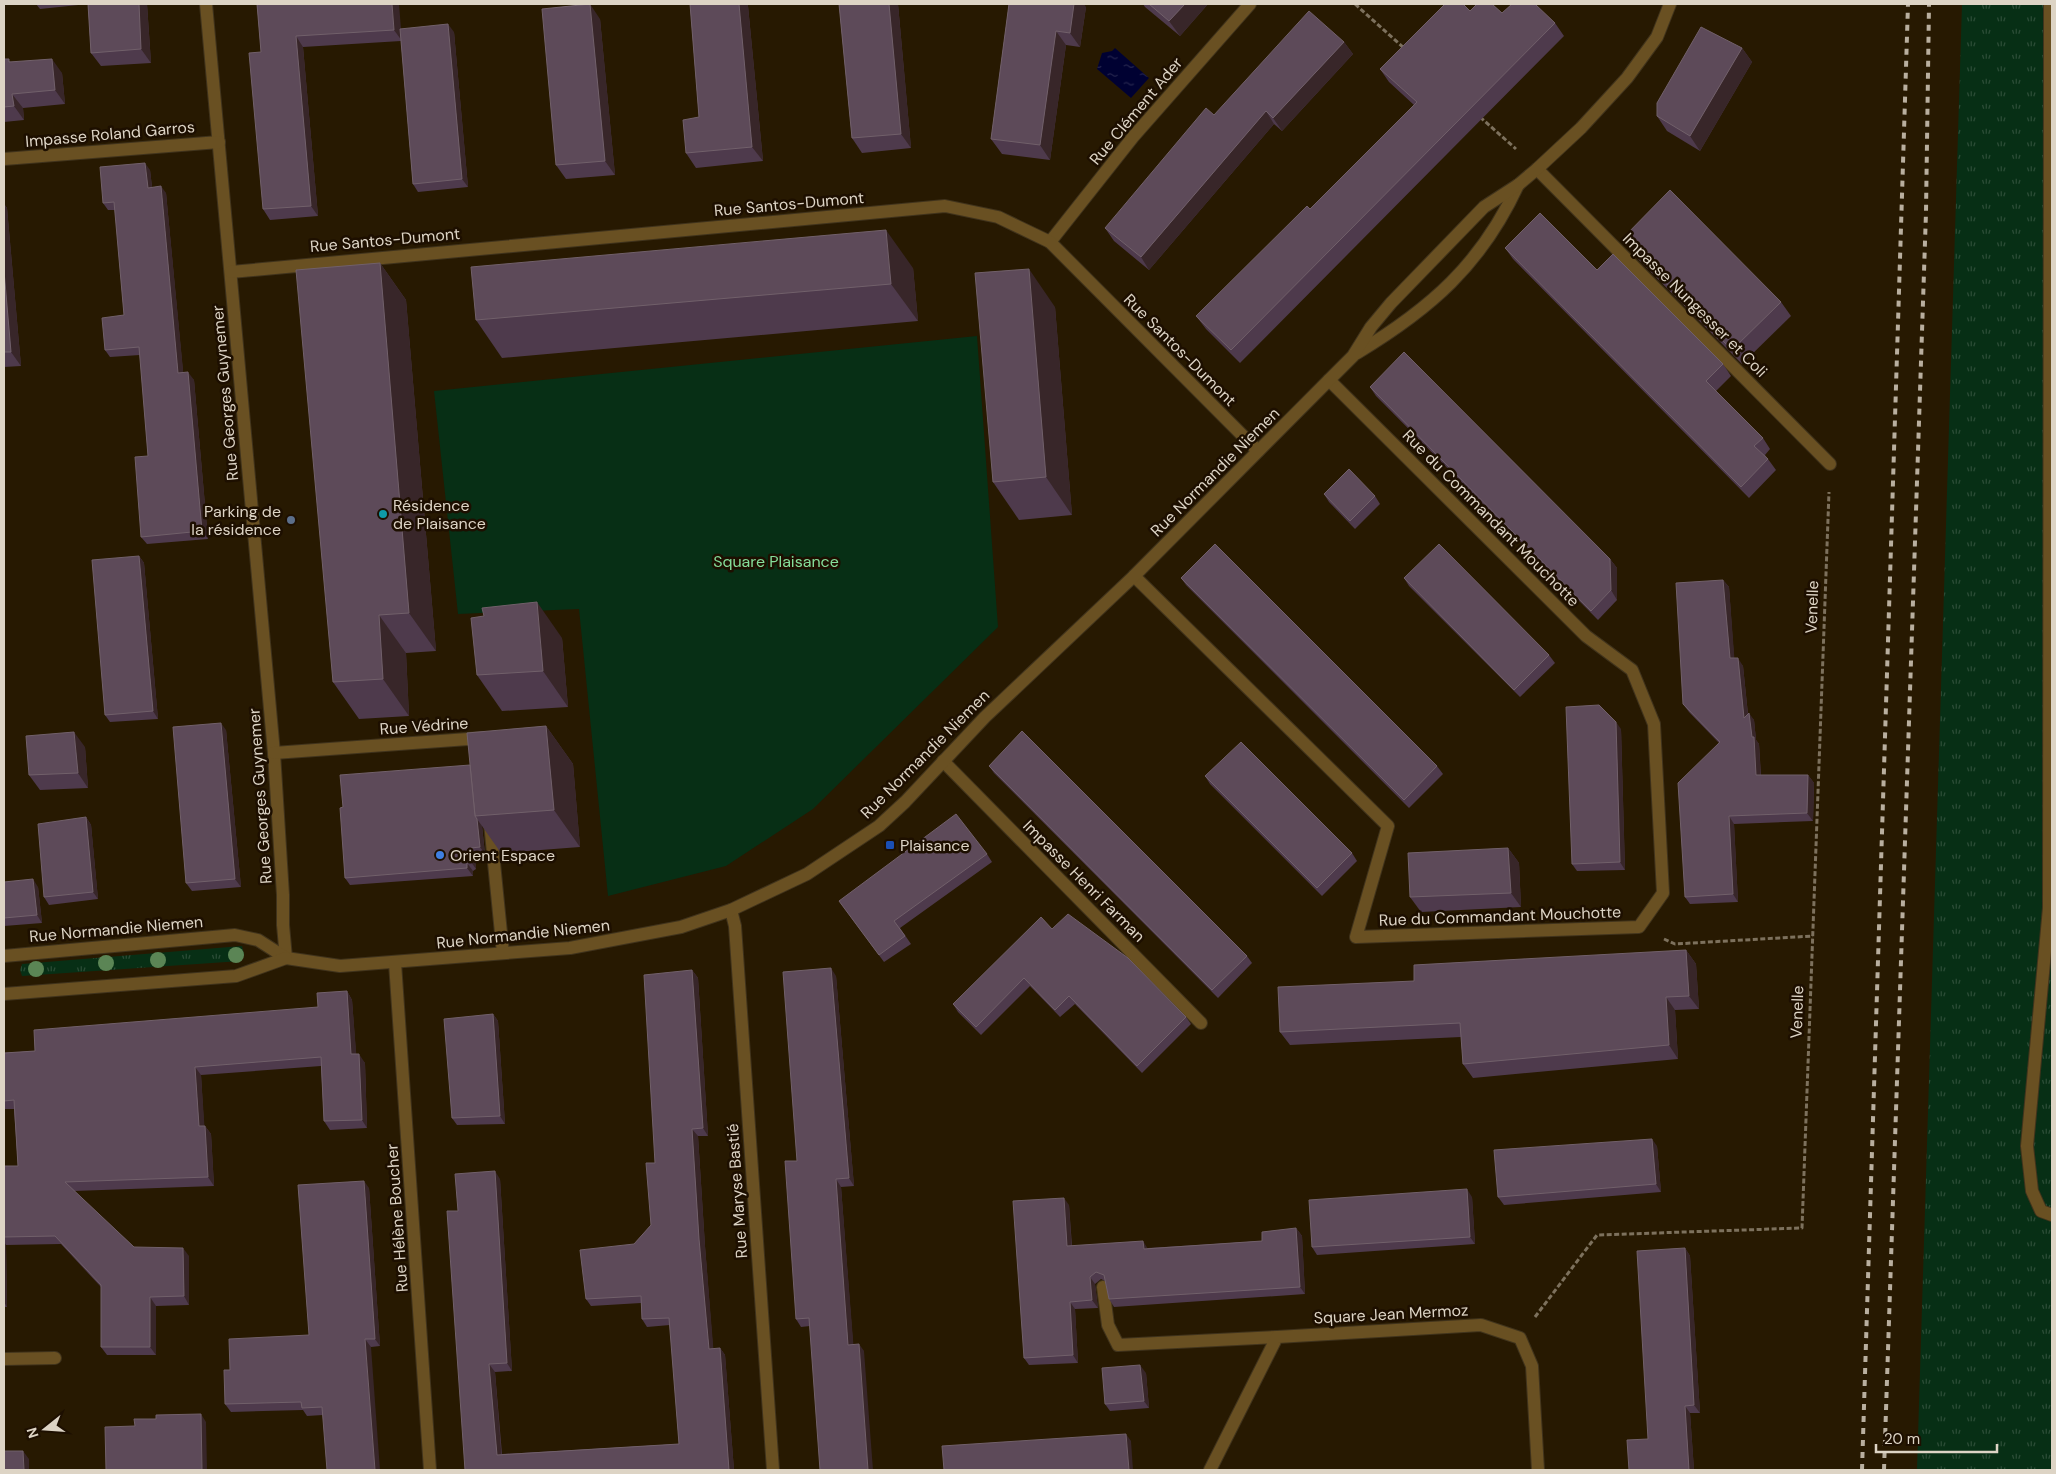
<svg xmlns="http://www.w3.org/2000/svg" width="2056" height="1474" font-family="'DM Sans',sans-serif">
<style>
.grass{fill:url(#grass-tufts)}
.park{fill:#072f15}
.water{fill:url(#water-ripples)}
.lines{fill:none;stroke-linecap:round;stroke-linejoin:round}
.minor-casing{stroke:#40331c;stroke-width:14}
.path{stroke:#7d715d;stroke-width:3;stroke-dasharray:5 2.5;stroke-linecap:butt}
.minor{stroke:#695022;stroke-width:12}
.rail{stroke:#b9af9f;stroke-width:4;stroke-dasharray:6 6;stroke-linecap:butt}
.tree{fill:#5b8555}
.wall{fill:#4e3a4c}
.shaded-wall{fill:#382629}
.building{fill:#5d4a59;stroke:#71606a}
.culture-dot{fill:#0f9aa8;stroke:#1d0f00;stroke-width:2}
.service-dot{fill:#5c6f8a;stroke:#1d0f00;stroke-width:2}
.transit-dot{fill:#1a4fb4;stroke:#1d0f00;stroke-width:2}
.shop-dot{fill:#3f7fe0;stroke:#1d0f00;stroke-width:2}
.labels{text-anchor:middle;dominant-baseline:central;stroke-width:5;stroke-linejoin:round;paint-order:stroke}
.street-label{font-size:16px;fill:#ddd4c5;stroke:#1d0f00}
.poi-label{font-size:16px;fill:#ddd4c5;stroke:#1d0f00;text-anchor:start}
.park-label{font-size:16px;fill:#85de9a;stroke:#1d0f00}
</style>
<defs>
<pattern id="grass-tufts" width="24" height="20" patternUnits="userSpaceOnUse" patternTransform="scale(1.25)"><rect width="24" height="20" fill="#072f15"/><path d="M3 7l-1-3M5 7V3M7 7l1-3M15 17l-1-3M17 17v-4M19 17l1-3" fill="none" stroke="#2b4c36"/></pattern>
<pattern id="water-ripples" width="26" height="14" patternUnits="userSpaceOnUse" patternTransform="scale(1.25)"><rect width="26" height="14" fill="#000132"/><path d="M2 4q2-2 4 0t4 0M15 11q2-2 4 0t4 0" fill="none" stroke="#25254e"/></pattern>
</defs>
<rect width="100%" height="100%" fill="#271901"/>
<g class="grass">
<polygon points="1962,4 2052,4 2052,1470 1917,1470"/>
<polygon points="242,946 244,954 241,961 22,976 20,970 22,964"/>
</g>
<polygon class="park" points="977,336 998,627 813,809 726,866 608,896 579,609 458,614 434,391"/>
<polygon class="water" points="1115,48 1149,78 1131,98 1097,69 1102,53 1112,51"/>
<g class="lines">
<g class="minor-casing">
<g id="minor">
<polyline points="206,4 274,753 283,895 283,925 286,958"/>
<polyline points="2050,4 2049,908 2027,1146 2032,1191 2041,1211 2052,1215"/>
<polyline points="4,159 219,142"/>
<polyline points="1537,169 1830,464"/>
<polyline points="1050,242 1133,137 1250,4"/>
<polyline points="231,272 945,206 998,217 1050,242 1258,451"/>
<path d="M1357,353c73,-44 124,-88 161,-168"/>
<polyline points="1134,576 1388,826 1356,937 1639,927 1663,893 1654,724 1632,670 1586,636 1329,380"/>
<polyline points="274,753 482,738 482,741"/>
<polyline points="943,761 1201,1023"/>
<polyline points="490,823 503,953"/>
<polyline points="731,910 735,926 773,1470"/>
<polyline points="4,956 235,935 258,940 286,958 340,966 570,948 681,927 731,910 807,874 879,826 905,802 985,717 1134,576 1329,380 1353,356 1371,327 1391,303 1484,207 1518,185 1537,169 1581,128 1627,78 1657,37 1670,4"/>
<polyline points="395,963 430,1470"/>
<polyline points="4,994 236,976 286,958"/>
<polyline points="1103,1287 1108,1325 1118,1345 1277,1337"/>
<polyline points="4,1359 55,1358"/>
<polyline points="1210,1470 1277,1337 1481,1325 1520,1338 1532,1366 1538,1470"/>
</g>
</g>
<g class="path">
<polyline points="1355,4 1405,49"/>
<polyline points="1480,117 1516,149"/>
<polyline points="1664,939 1675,944 1813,936"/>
<polyline points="1535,1317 1597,1235 1802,1228 1829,492"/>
</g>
<use href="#minor" class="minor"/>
<g class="rail">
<polyline points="1862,1470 1908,4"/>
<polyline points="1884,1470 1926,212 1929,4"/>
</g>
</g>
<g class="tree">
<circle cx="236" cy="955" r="8"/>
<circle cx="158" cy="960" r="8"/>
<circle cx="106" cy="963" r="8"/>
<circle cx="36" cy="969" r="8"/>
</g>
<g class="wall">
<polygon points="36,4 147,4 151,63 101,66 91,53 88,4 40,9"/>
<polygon points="257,4 401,29 454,32 468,187 418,192 413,184 401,41 303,47 318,216 270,220 263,209 261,52"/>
<polygon points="690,4 747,4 748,6 763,161 696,168 686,153 699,117"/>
<polygon points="839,4 898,4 911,148 862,153 852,138"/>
<polygon points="1009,4 1086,7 1080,47 1066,45 1050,160 1002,154 991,139"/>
<polygon points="1143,4 1208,4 1180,36 1145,7"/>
<polygon points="1470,11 1502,13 1555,23 1564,36 1240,363 1206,329 1196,316 1310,209 1414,105 1389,82 1380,69"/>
<polygon points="600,19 615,175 566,179 556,165"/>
<polygon points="1344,42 1353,54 1282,131 1274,124 1149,270 1114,241 1105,228 1214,115"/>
<polygon points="1742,48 1752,62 1700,151 1667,131 1657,116"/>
<polygon points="4,59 11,62 62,73 65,104 23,108 24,120 4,122"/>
<polygon points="150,170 152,187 166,193 183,372 194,380 208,539 147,544 141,537 148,456 140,355 110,357 105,350 124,315 115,210 108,210 103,203"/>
<polygon points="4,204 7,208 21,366 4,367"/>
<polygon points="1622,239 1781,302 1791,316 1742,364 1632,253"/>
<polygon points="1505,248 1597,270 1723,364 1731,376 1716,391 1763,438 1770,449 1765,455 1768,459 1776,470 1749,498 1513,259"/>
<polygon points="380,263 406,300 436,651 406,653 409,716 359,719 333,682"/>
<polygon points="913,268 918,321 502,358 476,320"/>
<polygon points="1055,307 1072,515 1019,520 993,482"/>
<polygon points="1370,387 1610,559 1617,568 1617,600 1598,620 1376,396"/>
<polygon points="1324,494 1375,496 1380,504 1355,529 1329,502"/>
<polygon points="139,556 144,563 158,719 110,722 105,715"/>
<polygon points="1181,578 1437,766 1443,774 1409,808 1186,585"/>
<polygon points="1404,578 1549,655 1555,663 1520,697 1409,586"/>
<polygon points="1723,580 1729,587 1734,658 1743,666 1748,714 1754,720 1756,740 1759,744 1761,775 1808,775 1814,783 1813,821 1734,824 1738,902 1690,904 1685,897 1719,743 1689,712 1683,704"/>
<polygon points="562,638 568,707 502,711 477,675"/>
<polygon points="546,726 573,764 580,847 501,853 482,826 485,854 476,855 476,869 473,871 473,876 350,885 345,878 343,807 470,765"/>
<polygon points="1621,729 1625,870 1577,871 1572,864"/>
<polygon points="226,730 241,887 192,891 186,883"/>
<polygon points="85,747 88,788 40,790 29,775"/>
<polygon points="989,766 1247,956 1252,963 1218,998 994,773"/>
<polygon points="1205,776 1352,853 1357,861 1322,896 1210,784"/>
<polygon points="86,817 91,825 98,899 49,905 44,897"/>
<polygon points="1508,848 1519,863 1521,907 1421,912 1410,897"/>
<polygon points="987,854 992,862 900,928 911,944 884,962 839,901"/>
<polygon points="4,882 38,887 42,923 4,926"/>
<polygon points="1052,929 1186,1017 1191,1024 1142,1073 1075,1004 1060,1017 1030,986 981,1035 958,1012 953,1004"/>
<polygon points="1686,950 1696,964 1699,1009 1675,1010 1678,1059 1473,1078 1463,1064 1461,1037 1290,1045 1280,1032 1414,981"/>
<polygon points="692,970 698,978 708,1136 698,1136 705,1246 713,1349 720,1348 725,1355 734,1470 465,1470 458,1211 500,1179 512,1371 495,1372 502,1454 679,1444 670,1325 647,1327 642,1319 641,1303 591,1306 586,1299 651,1225 655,1163"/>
<polygon points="836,976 854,1186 841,1187 853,1344 864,1351 810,1326 801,1327 796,1319 797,1161"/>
<polygon points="347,991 352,1000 356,1054 365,1063 367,1128 330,1130 324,1121 321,1066 201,1075 204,1126 205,1126 211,1134 214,1186 74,1191 134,1247 189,1256 189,1305 156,1306 156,1355 107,1355 101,1347 101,1287 61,1244 6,1245 7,1307 4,1307 4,1166 18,1166 14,1109 4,1109 4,1053 35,1051 318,1007"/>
<polygon points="493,1014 498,1021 505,1124 457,1125 452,1118"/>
<polygon points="1657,1146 1661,1192 1504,1205 1498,1197"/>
<polygon points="369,1188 380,1346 371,1347 323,1415 307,1416 303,1410 231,1412 225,1404 230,1370 309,1335"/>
<polygon points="1472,1197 1475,1244 1317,1255 1312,1247"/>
<polygon points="1069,1205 1072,1246 1148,1248 1262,1241 1296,1228 1302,1236 1305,1294 1114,1307 1109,1299 1105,1281 1101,1279 1095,1284 1098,1308 1075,1309 1078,1363 1029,1365 1024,1358"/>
<polygon points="1685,1248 1690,1256 1700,1413 1690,1413 1694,1470 1629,1470 1648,1439"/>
<polygon points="1146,1373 1149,1408 1110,1411 1105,1404"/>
</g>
<g class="shaded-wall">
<polygon points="139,4 147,4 151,63 141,49"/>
<polygon points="392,4 399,4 402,41 394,30"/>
<polygon points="590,4 600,19 615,175 605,161"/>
<polygon points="739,4 747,4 748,6 763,161 752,147"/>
<polygon points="889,4 898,4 911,148 901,134"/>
<polygon points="1074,4 1084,4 1086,7 1080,47 1070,33"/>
<polygon points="1185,4 1208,4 1180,36 1169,21"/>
<polygon points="448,24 454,32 468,187 462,179"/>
<polygon points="1056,31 1066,45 1050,160 1040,145"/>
<polygon points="296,36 303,47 318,216 311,206"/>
<polygon points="1344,42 1353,54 1282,131 1273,118"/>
<polygon points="1742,48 1752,62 1700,151 1690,136"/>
<polygon points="52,59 62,73 65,104 55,90"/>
<polygon points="12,94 23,108 24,120 14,106"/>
<polygon points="1266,111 1274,124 1149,270 1141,257"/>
<polygon points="145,163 150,170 153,196 148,188"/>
<polygon points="161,186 166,193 184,380 178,373"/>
<polygon points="4,204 7,208 21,366 11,352 4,271"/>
<polygon points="886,230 913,268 918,321 891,284"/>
<polygon points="380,263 406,300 436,651 409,613"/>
<polygon points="1029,269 1055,307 1072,515 1046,477"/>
<polygon points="188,372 194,380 208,539 202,531"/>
<polygon points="139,556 144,563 158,719 153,711"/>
<polygon points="1610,559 1617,568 1617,600 1611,590"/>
<polygon points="1723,580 1729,587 1735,666 1730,658"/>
<polygon points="537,602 562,638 568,707 543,671"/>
<polygon points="379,615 406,653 409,716 383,679"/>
<polygon points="1738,658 1743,666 1749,725 1744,718"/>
<polygon points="1749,713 1754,720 1756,740 1759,744 1761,782 1756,775"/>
<polygon points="1616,722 1621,729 1625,870 1620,862"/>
<polygon points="221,723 226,730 241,887 235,879"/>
<polygon points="546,726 573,764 580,847 554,810"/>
<polygon points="74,732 85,747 88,788 78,773"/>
<polygon points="1808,775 1814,783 1813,821 1807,813"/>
<polygon points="1729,816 1734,824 1738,902 1733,894"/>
<polygon points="86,817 91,825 98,899 93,892"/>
<polygon points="477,819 482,826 485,854 480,847"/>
<polygon points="471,848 476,855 476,869 471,862"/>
<polygon points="1508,848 1519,863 1521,907 1511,893"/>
<polygon points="467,863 473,871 473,876 467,868"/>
<polygon points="33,879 38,887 42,923 37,915"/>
<polygon points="1686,950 1696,964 1699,1009 1689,996"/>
<polygon points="831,968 836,976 854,1186 849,1178"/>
<polygon points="692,970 698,978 708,1136 703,1128"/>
<polygon points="347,991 352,1000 357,1063 351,1054"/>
<polygon points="1666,997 1675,1010 1678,1059 1669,1045"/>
<polygon points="493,1014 498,1021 505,1124 500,1116"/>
<polygon points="359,1054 365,1063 367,1128 362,1120"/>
<polygon points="195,1067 201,1075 205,1134 199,1126"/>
<polygon points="205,1126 211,1134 214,1186 208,1177"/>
<polygon points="692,1129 698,1136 705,1246 714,1356 709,1349 699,1239"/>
<polygon points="1652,1139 1657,1146 1661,1192 1656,1184"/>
<polygon points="495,1171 500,1179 512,1371 507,1363"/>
<polygon points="836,1179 841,1187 854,1352 848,1345"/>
<polygon points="364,1181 369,1188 380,1346 375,1339"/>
<polygon points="1467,1189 1472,1197 1475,1244 1470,1237"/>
<polygon points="1064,1198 1069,1205 1072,1253 1067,1246"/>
<polygon points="1296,1228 1302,1236 1305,1294 1300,1287"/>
<polygon points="1143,1241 1148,1249 1144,1249"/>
<polygon points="4,1242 6,1245 7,1307 4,1302"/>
<polygon points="183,1248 189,1256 189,1305 184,1296"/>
<polygon points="1685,1248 1690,1256 1700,1413 1694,1405"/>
<polygon points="1090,1277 1095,1284 1098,1308 1092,1300"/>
<polygon points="150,1297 156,1306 156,1355 150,1347"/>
<polygon points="1070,1302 1075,1309 1078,1363 1073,1355"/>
<polygon points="365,1339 371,1347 380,1470 375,1470"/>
<polygon points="859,1344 864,1351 873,1470 868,1470"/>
<polygon points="720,1348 725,1355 734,1470 729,1470"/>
<polygon points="489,1364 495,1372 502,1462 497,1455"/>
<polygon points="1140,1365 1146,1373 1149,1408 1144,1401"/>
<polygon points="1685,1406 1690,1413 1694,1470 1689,1470"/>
<polygon points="201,1414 206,1422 207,1470 202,1470"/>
<polygon points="1126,1434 1131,1441 1133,1470 1129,1470"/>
<polygon points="23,1451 29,1459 29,1470 24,1470"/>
</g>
<g class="building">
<polygon points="88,4 139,4 141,49 91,53"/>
<polygon points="257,4 392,4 394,30 296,36 311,206 263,209 249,53 261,52"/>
<polygon points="590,4 605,161 556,165 542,9"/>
<polygon points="690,4 739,4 752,147 686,153 683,120 699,117"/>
<polygon points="839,4 889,4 901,134 852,138"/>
<polygon points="1009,4 1074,4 1070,33 1056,31 1040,145 991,139"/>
<polygon points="1149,4 1185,4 1169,21"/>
<polygon points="1445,4 1463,4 1470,11 1477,4 1492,4 1502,13 1512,4 1535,4 1555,23 1231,350 1196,316 1307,206 1310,209 1417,102 1380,69"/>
<polygon points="1309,11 1344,42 1273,118 1266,111 1141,257 1105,228 1206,108 1214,115"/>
<polygon points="448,24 462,179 413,184 400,29"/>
<polygon points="1701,27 1742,48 1690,136 1657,116 1657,103"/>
<polygon points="4,59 9,59 9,62 52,59 55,90 12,94 14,106 4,107"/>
<polygon points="145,163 148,188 161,186 178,373 188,372 202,531 141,537 135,457 148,456 139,347 105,350 102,318 124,315 114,202 103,203 100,167"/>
<polygon points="1670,190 1781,302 1732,350 1622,239"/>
<polygon points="1540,213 1597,270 1613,254 1723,364 1706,381 1763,438 1754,446 1768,459 1741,487 1505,248"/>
<polygon points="886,230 891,284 476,320 471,267"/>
<polygon points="380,263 409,613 379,615 383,679 333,682 296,270"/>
<polygon points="1029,269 1046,477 993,482 975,273"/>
<polygon points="4,271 11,352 4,352"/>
<polygon points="1404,352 1610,559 1611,590 1591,611 1370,387"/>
<polygon points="1349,469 1375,496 1350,521 1324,494"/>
<polygon points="1215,544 1437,766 1404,800 1181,578"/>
<polygon points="1439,544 1549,655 1514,690 1404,578"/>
<polygon points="139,556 153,711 105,715 92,560"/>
<polygon points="1723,580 1730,658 1738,658 1744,718 1749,713 1752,737 1754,737 1756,775 1808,775 1807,813 1729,816 1733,894 1685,897 1678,783 1720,742 1683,704 1676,583"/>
<polygon points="537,602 543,671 477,675 471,618 484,616 482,608"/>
<polygon points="1599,705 1616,722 1620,862 1572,864 1566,707"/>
<polygon points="221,723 235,879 186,883 173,727"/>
<polygon points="546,726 554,810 475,816 467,733"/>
<polygon points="1022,731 1247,956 1212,990 989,766"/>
<polygon points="74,732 78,773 29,775 26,736"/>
<polygon points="1241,742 1352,853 1317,888 1205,776"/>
<polygon points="470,765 475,816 477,819 480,847 471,848 471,862 467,863 467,868 345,878 340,808 343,807 340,775"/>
<polygon points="956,814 987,854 894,921 905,936 879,955 839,901"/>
<polygon points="86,817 93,892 44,897 38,824"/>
<polygon points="1508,848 1511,893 1410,897 1408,853"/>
<polygon points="33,879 37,915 4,918 4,882"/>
<polygon points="1068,914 1128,958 1186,1017 1137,1066 1069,996 1055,1010 1024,978 976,1027 953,1004 1041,917 1052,929"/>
<polygon points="1686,950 1689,996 1666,997 1669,1045 1463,1064 1460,1023 1280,1032 1278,987 1414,981 1414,965"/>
<polygon points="831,968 849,1178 836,1179 848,1345 859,1344 868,1470 820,1470 809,1318 796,1319 785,1161 797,1161 783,972"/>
<polygon points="692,970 703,1128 692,1129 699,1239 709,1349 720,1348 729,1470 465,1470 447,1211 458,1211 455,1174 495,1171 507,1363 489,1364 497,1455 679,1444 669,1318 642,1319 641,1296 586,1299 580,1250 634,1244 651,1225 646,1163 655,1163 644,975"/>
<polygon points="347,991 351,1054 359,1054 362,1120 324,1121 321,1057 195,1067 199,1126 205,1126 208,1177 65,1182 134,1247 183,1248 184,1296 150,1297 150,1347 101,1347 101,1285 55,1236 4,1237 4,1166 18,1166 14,1100 4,1101 4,1053 35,1051 34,1030 318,1007 317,993"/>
<polygon points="493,1014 500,1116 452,1118 444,1019"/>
<polygon points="1652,1139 1656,1184 1498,1197 1494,1150"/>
<polygon points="364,1181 375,1339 365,1339 375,1470 327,1470 322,1407 302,1408 301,1402 225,1404 224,1370 230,1370 229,1339 309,1335 298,1185"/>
<polygon points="1467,1189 1470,1237 1312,1247 1309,1200"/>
<polygon points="1064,1198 1067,1246 1143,1241 1144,1249 1262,1241 1262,1232 1296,1228 1300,1287 1109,1299 1104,1275 1096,1272 1090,1277 1092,1300 1070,1302 1073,1355 1024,1358 1013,1201"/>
<polygon points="1685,1248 1694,1405 1685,1406 1689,1470 1629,1470 1627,1440 1648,1439 1637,1251"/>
<polygon points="1140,1365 1144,1401 1105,1404 1102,1368"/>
<polygon points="201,1414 202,1470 106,1470 105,1427 135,1426 134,1419 156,1419 156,1415"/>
<polygon points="1126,1434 1129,1470 944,1470 942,1446"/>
<polygon points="4,1451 23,1451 24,1470 4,1470"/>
</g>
<circle class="culture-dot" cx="383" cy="514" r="5"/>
<circle class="service-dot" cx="291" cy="520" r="5"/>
<rect class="transit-dot" x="885" y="840" width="10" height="10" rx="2.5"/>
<circle class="shop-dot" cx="440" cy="855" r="5"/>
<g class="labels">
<g class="street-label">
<text transform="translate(1136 111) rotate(-50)">Rue Clément Ader</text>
<text transform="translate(110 134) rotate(-5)">Impasse Roland Garros</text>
<text transform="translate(789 204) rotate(-5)">Rue Santos-Dumont</text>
<text transform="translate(385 240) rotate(-5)">Rue Santos-Dumont</text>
<text transform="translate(1695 305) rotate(45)">Impasse Nungesser et Coli</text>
<text transform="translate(1180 350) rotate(45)">Rue Santos-Dumont</text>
<text transform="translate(225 393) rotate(-95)">Rue Georges Guynemer</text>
<text transform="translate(1215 472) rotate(-45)">Rue Normandie Niemen</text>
<text transform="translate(1491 518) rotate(45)">Rue du Commandant Mouchotte</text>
<text transform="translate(1812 607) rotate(-88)">Venelle</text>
<text transform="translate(424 726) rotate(-4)">Rue Védrine</text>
<text transform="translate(925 754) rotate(-45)">Rue Normandie Niemen</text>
<text transform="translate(260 796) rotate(-94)">Rue Georges Guynemer</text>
<text transform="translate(1084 881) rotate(45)">Impasse Henri Farman</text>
<text transform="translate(1500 916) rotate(-2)">Rue du Commandant Mouchotte</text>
<text transform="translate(116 929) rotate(-5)">Rue Normandie Niemen</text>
<text transform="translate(523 934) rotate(-6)">Rue Normandie Niemen</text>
<text transform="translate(1797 1012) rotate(-88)">Venelle</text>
<text transform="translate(737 1191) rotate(-94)">Rue Maryse Bastié</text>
<text transform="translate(397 1218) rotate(-94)">Rue Hélène Boucher</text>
<text transform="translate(1391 1314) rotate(-3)">Square Jean Mermoz</text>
</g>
<g class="poi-label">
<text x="393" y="505">Résidence<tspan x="393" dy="18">de Plaisance</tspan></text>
<text x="281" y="511" text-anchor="end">Parking de<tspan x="281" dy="18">la résidence</tspan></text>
<text x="900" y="845">Plaisance</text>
<text x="450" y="855">Orient Espace</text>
</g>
<g class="park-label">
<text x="776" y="561">Square Plaisance</text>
</g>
</g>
<rect width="2056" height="1474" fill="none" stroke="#ddd4c5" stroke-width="10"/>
<g transform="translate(45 1429) rotate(253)" stroke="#1d0f00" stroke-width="4" paint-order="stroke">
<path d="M0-4L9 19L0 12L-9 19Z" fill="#ddd4c5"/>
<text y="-8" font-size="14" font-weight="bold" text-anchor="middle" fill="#ddd4c5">N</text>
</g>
<path d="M1876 1444v8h121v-8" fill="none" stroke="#ddd4c5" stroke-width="2.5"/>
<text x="1884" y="1444" font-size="15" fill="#ddd4c5" stroke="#1d0f00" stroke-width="4" paint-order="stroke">20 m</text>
</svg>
